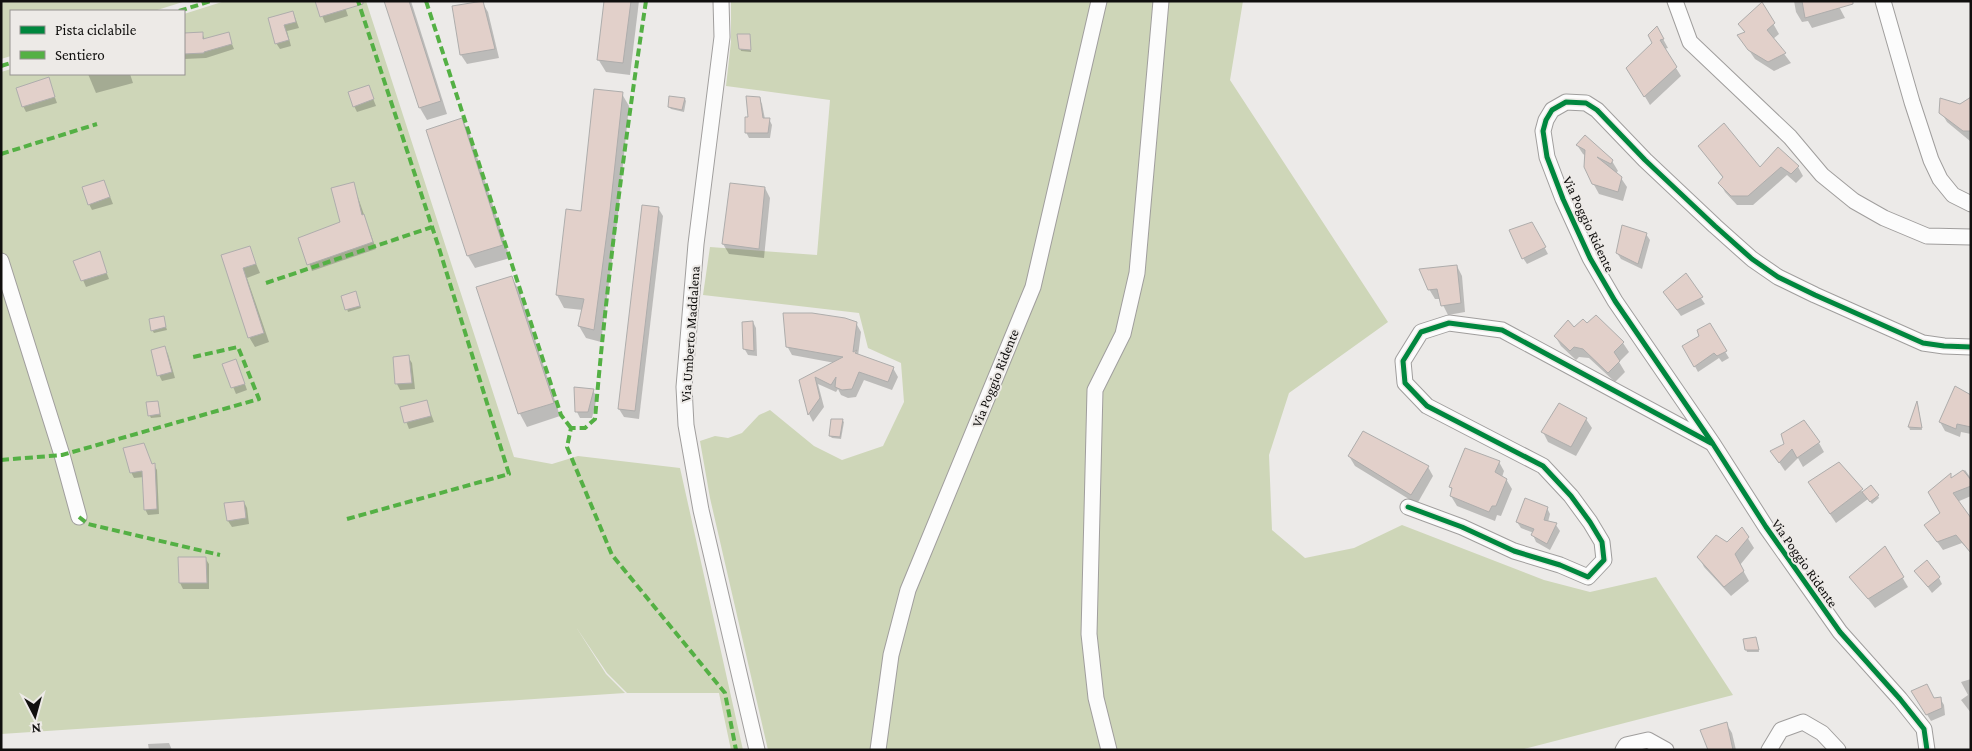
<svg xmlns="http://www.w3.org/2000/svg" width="1972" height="751" font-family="'Crimson Pro',serif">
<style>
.green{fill:#ced6b8}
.shadow{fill:#0003}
.building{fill:#e2d0ca;stroke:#aeadac}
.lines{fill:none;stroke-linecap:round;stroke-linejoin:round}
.minor-casing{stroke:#a09e9d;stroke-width:17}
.minor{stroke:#fcfcfc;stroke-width:15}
.quiet{stroke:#54b044;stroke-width:4;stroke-dasharray:8 4;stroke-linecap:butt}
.cycleway-casing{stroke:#edeae7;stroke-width:8}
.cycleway{stroke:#00873e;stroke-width:5}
.labels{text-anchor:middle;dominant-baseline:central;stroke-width:4;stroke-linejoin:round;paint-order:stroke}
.street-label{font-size:14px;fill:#100f0e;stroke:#edeae7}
</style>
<rect width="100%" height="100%" fill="#eceae8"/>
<g class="green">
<polygon points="1,1 186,1 154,11 11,11 11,56 1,59"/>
<polygon points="225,1 366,1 514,457 552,464 578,456 680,468 743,750 731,750 719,693 627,693 607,673 576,627 606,674 625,693 1,734 1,72 11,69 11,74 184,74 184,14"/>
<polygon points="731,1 1243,1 1230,80 1388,322 1289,393 1269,455 1272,530 1305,558 1354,548 1402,525 1544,580 1590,592 1656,577 1733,695 1520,750 768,750 710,498 700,441 715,436 728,438 742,433 759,415 770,410 814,446 842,460 883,446 904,402 901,363 868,348 859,313 703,295 710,247 817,255 830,100 726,86 731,42"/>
</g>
<g class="shadow">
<polygon points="316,1 343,1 348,16 325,23"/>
<polygon points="386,1 411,1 447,114 427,120 420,108"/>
<polygon points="605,1 639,1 630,75 606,72 598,59"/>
<polygon points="1794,1 1836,1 1845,18 1812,28 1808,21 1802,22 1796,12"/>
<polygon points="482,2 488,12 499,58 467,64 461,55"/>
<polygon points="1762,4 1779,34 1773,39 1791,63 1774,71 1755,59 1739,36 1745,33 1739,24"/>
<polygon points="293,12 299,28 287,31 291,46 280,49 276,43 269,18"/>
<polygon points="1657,28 1668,48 1664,49 1681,76 1650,105 1628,68 1654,43"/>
<polygon points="202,33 205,40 228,34 234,49 206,58 184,59 184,34"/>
<polygon points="749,35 751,52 741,51 740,48"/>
<polygon points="88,74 130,74 133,83 96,93"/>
<polygon points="48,79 57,103 26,112 23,106"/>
<polygon points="368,86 376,106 357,112 354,106"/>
<polygon points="622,94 629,106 617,223 601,342 586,338 579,326 583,310 564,308 557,295"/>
<polygon points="759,98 762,104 765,119 769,119 772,125 770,138 749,138 746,132 749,118"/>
<polygon points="1971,98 1971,141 1970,141 1947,122 1941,112 1960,105"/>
<polygon points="685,99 686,101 684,112 671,109 669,107"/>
<polygon points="462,119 469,132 510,258 475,268 468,256"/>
<polygon points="1577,145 1612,161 1618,171 1616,173 1621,178 1627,187 1623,201 1599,194 1593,183 1586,156 1583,154"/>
<polygon points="1699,146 1760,169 1778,149 1798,167 1803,176 1796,183 1787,175 1753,205 1737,205 1725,192 1720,183 1723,178"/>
<polygon points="104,181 113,204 92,210 89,204"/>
<polygon points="353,183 376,249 312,271 300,238 342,223"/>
<polygon points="765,188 770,198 764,258 729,254 723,244"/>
<polygon points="658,208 663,216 639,419 624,417 619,409"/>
<polygon points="1532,224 1548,254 1527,264 1523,258"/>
<polygon points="1646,234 1650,240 1642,269 1621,259 1617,253"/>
<polygon points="249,247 260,273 247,278 269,342 255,347 249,337 222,256"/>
<polygon points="99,253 109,279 86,287 75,262"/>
<polygon points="1457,266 1462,276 1465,312 1448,315 1440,299 1435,299 1429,289"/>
<polygon points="1685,275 1705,304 1681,316 1668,298"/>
<polygon points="511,277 519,290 560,416 527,427 520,414 478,288"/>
<polygon points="357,296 361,308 348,312 343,297"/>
<polygon points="163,317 167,330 154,333 152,330"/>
<polygon points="753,322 756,328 757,356 748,355 744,348"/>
<polygon points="856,323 861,332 858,356 893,368 898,377 892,390 864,380 856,397 848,398 841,395 838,389 836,392 818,384 824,407 813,422 809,414 801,381 835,363 792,355 787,346"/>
<polygon points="1709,325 1729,358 1722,362 1719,358 1698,372 1684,346 1701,336"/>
<polygon points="1574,329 1623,343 1629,352 1619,362 1625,372 1615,382 1589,358 1579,357 1576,360 1561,346 1555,336"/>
<polygon points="165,348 168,354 175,378 162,381 159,375"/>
<polygon points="408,357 412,363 415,389 400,390 397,384"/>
<polygon points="224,365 239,367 247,390 236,394"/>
<polygon points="593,391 597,397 592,418 580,418 577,412"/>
<polygon points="1971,396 1971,434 1961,432 1960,437 1945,431 1940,422"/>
<polygon points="426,401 434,422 409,429 401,408"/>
<polygon points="158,402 161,417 151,418 150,416"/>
<polygon points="1918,404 1918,405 1922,430 1910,430 1909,427"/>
<polygon points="1586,419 1592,428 1576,456 1548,442 1543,432"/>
<polygon points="842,420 844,422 841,439 832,438 830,436"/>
<polygon points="1819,443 1824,452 1803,467 1798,458 1785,471 1772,452"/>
<polygon points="1349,456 1428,467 1433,476 1417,504 1355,466"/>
<polygon points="1499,462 1504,471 1502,477 1506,479 1512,489 1501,516 1497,515 1495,521 1457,506 1451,496 1453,491 1450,487"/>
<polygon points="1839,463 1863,493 1878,496 1879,498 1872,504 1868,499 1836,523 1815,492"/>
<polygon points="154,465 157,470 159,514 148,515 145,509 144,477 134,478 131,472"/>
<polygon points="1965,470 1970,477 1971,496 1957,502 1971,520 1971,553 1962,543 1943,550 1925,525 1942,513 1950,475 1952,479"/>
<polygon points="244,502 247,508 249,524 232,527 228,521"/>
<polygon points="1547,508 1550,514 1548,522 1556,525 1560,531 1550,550 1536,542 1533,535 1534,533 1521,528 1517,522"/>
<polygon points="1742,529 1754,548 1740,565 1749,581 1731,596 1704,567 1699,557 1728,543"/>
<polygon points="1885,548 1908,587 1875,608 1851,577"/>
<polygon points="205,558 209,564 209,589 183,589 180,583 179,559"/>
<polygon points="1916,571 1939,578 1942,584 1932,593"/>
<polygon points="1756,638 1759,652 1747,652 1746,649"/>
<polygon points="1971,679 1971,713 1961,700 1968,695 1961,682"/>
<polygon points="1913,692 1934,699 1940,698 1944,705 1945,715 1931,721"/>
<polygon points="1726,723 1732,733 1736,750 1709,750"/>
<polygon points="169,743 172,750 149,750 148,744"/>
</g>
<g class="building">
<polygon points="315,1 363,1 363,4 320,17"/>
<polygon points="384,1 409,1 441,101 419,108"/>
<polygon points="483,1 495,49 460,55 452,6"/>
<polygon points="604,1 631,1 623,63 597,60"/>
<polygon points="1802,1 1853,1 1853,4 1805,18"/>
<polygon points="1762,2 1775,23 1767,30 1786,53 1768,62 1748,50 1737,35 1745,32 1738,24"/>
<polygon points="293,11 296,22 284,25 289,40 275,44 268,18"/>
<polygon points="1657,26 1664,39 1660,40 1677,67 1644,97 1626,68 1652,43 1648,35"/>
<polygon points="203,32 203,39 229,32 232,44 204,52 204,53 184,54 184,33"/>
<polygon points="737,34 750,34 751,50 739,49"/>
<polygon points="49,77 55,97 22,107 16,88"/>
<polygon points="369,85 374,99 353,107 348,92"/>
<polygon points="594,89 623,92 610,210 594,330 578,326 584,299 556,295 566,209 581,211"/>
<polygon points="669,96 685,98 682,110 668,107"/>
<polygon points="746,96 760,97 763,118 770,118 768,133 745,133 745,117 748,117"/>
<polygon points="1971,97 1971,131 1963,131 1939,113 1940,98 1960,104"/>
<polygon points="462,118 503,245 467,256 426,130"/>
<polygon points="1724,123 1760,167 1778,147 1799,166 1791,174 1781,167 1748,196 1731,196 1718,183 1723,177 1698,146"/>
<polygon points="1585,135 1613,160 1611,164 1597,157 1622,177 1618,192 1592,184 1584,167 1585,150 1576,145"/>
<polygon points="104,180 110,197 88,205 82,187"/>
<polygon points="354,182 362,215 364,214 373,242 307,265 298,238 340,222 331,188"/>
<polygon points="730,183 765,187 759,249 722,244"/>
<polygon points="642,205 659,207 635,411 618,409"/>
<polygon points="1532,222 1546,247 1522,259 1509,230"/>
<polygon points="1622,225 1647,233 1638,264 1616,253"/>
<polygon points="250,246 256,264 243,268 264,333 248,338 221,255"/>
<polygon points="100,251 107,273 81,281 73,261"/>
<polygon points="1457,265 1461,303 1441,306 1437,289 1428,290 1419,269"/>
<polygon points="1686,273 1703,297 1677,310 1663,292"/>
<polygon points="512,276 554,403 518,414 476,287"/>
<polygon points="356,291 360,306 345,310 341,296"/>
<polygon points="783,313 812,313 845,318 857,322 853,352 857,350 855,353 894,367 888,382 859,372 852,389 842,390 835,387 836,377 831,385 815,377 820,398 808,415 799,380 843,357 786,347"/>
<polygon points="1596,315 1624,342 1614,352 1620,361 1608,373 1583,349 1574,347 1570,351 1554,336 1568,320 1574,327 1583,319 1587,323"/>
<polygon points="164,316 166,327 151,331 149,319"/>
<polygon points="753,321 754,351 743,349 742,322"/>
<polygon points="1710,323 1727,351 1717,356 1714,353 1694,367 1682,346 1699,336 1697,330"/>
<polygon points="165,346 172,372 157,376 151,350"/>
<polygon points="409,355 412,383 395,384 393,357"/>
<polygon points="236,359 245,384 231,388 222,364"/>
<polygon points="1955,386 1971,395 1971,427 1957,424 1956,429 1939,422"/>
<polygon points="574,387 594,389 588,412 575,412"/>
<polygon points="427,400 431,416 404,423 400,407"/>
<polygon points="158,401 160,414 148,416 146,402"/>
<polygon points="1917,401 1922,428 1908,427"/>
<polygon points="1559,403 1587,418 1571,447 1541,432"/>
<polygon points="831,419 843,419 840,437 829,436"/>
<polygon points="1804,420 1820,442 1797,458 1792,449 1779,463 1770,451 1784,444 1781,434"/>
<polygon points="1363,431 1429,466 1411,495 1348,456"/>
<polygon points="144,443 152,464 155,463 157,509 144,510 142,471 130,473 123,448"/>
<polygon points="1465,448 1500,461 1495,472 1507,479 1496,506 1492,506 1489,512 1450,496 1452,488 1449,487"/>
<polygon points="1839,462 1863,489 1830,514 1808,482"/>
<polygon points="1963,470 1971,480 1971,486 1953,493 1971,518 1971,553 1956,535 1937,542 1924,525 1940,513 1928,492 1951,473 1951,478"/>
<polygon points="1871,485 1879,495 1870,502 1862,492"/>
<polygon points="1525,498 1548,507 1544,520 1557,523 1547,544 1531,535 1534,529 1516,522"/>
<polygon points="244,501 246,518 227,521 224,503"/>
<polygon points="1742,527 1749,537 1735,554 1744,571 1724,587 1697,557 1716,535 1727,542"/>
<polygon points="1885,546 1904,577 1868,599 1849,577"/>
<polygon points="178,557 206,557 207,583 179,583"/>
<polygon points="1927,560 1940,577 1928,587 1914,571"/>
<polygon points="1756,637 1759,650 1745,650 1743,639"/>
<polygon points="1927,684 1934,698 1941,697 1942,708 1926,715 1911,691"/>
<polygon points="1727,722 1733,750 1708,750 1700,730"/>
</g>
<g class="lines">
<g class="minor-casing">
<g id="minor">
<polyline points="721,1 722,37 696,244 684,387 686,425 701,510 757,750"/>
<polyline points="1675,1 1690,42 1790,137 1822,175 1854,201 1884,218 1927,236 1971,237"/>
<polyline points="1883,1 1912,102 1931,160 1940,179 1953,195 1971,204"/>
<polyline points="1,261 62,455 79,517"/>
<polyline points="1408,507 1462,527 1514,551 1560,565 1588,577 1604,560 1602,542 1590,522 1571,496 1543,466 1427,406 1405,383 1403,361 1421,332 1449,323 1502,330 1710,442"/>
<polyline points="878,750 891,655 908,590 1033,287 1099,1"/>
<polyline points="1109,750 1096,698 1089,634 1095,390 1123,334 1137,273 1161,1"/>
<polyline points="1623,750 1626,745 1648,740 1666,750"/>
<polyline points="1769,750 1781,730 1803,722 1822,733 1838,750"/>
<polyline points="1927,750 1924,729 1900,699 1840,632 1766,527 1713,444 1615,301 1590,258 1563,199 1547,157 1543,131 1546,120 1552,110 1566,102 1586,103 1597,110 1645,160 1715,226 1752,259 1778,277 1815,295 1923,343 1944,346 1971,347"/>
</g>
</g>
<use href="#minor" class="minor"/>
<g class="quiet">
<polyline points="426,1 561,415 571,428"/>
<path d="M646,1c-21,139 -39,278 -51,418l-10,9h-14l-4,19 45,108 113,138 11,57"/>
<polyline points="179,11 211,1"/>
<polyline points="1,66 11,63"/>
<polyline points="1,154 97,124"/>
<polyline points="266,283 432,227"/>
<polyline points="1,460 62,455 259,399 238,347 193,357"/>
<polyline points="79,517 88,524 220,555"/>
<polyline points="347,519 509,474 438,245 358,1"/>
</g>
<g class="cycleway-casing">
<g id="cycleway">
<polyline points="1408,507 1462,527 1514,551 1560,565 1588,577 1604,560 1602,542 1590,522 1571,496 1543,466 1427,406 1405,383 1403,361 1421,332 1449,323 1502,330 1711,443"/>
<polyline points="1927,750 1924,729 1900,699 1840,632 1766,527 1713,444 1615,301 1590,258 1563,199 1547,157 1543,131 1546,120 1552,110 1566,102 1586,103 1597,110 1645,160 1715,226 1752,259 1778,277 1815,295 1923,343 1944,346 1971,347"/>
</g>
</g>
<use href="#cycleway" class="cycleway"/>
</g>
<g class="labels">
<g class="street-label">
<text transform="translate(1589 224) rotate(65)">Via Poggio Ridente</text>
<text transform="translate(690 334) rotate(-86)">Via Umberto Maddalena</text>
<text transform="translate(995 378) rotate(-68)">Via Poggio Ridente</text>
<text transform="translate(1805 563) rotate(55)">Via Poggio Ridente</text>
</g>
</g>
<rect width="1972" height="751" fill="none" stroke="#100f0e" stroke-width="5"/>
<rect x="10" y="10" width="175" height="65" fill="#edeae7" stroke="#959290"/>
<rect x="20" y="26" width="25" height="8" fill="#00873e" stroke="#959290"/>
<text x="55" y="35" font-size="15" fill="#100f0e">Pista ciclabile</text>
<rect x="20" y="51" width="25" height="8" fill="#54b044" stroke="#959290"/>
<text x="55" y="60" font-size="15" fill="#100f0e">Sentiero</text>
<g transform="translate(35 716) rotate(174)" stroke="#edeae7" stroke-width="4" paint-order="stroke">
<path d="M0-4L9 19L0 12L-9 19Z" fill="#100f0e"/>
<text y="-8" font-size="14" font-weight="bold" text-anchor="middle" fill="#100f0e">N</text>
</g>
</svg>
